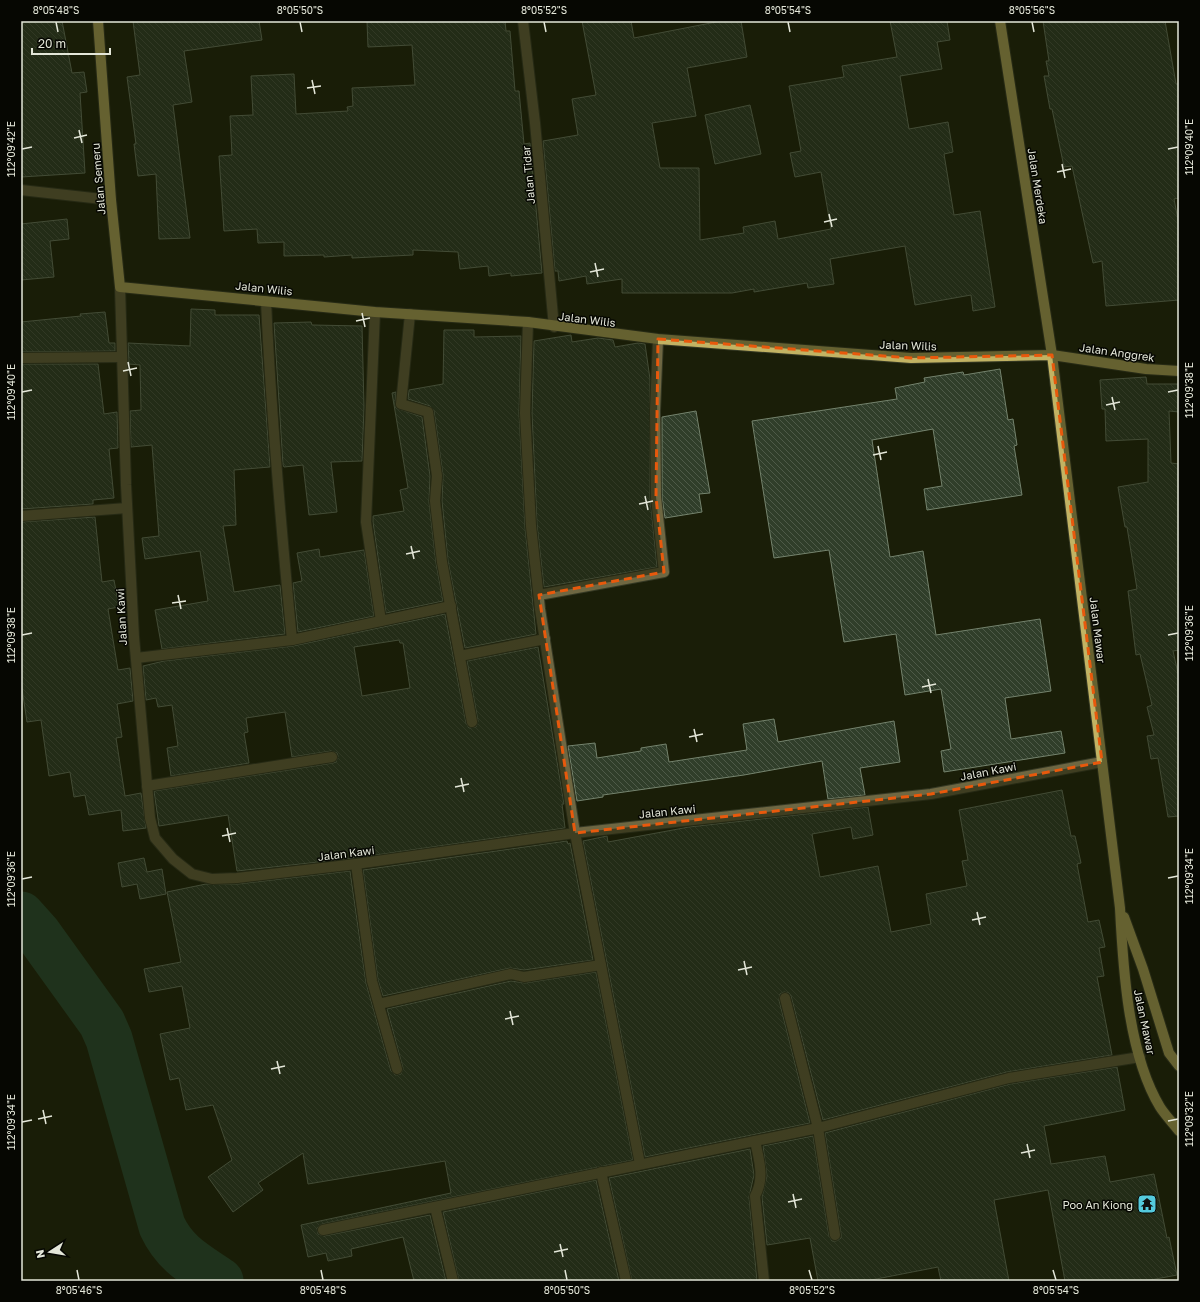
<svg xmlns="http://www.w3.org/2000/svg" width="1200" height="1302" font-family="'Golos Text',sans-serif">
<style>
.lines{fill:none;stroke-linecap:round;stroke-linejoin:round}
.river{stroke:#274d35;stroke-width:47}
.building{fill:url(#building-back-hatch);stroke:#74836d;fill-rule:evenodd}
.minor-casing{stroke:#363a25;stroke-width:12}
.major-casing{stroke:#363a25;stroke-width:12}
.minor{stroke:#6e6742;stroke-width:10}
.major{stroke:#c2b363;stroke-width:10}
.marked{fill:none;stroke:#e8590c;stroke-width:3;stroke-dasharray:8 5;stroke-linejoin:round}
.ticks{fill:none;stroke:#e4e7d9;stroke-width:1.5}
.labels{text-anchor:middle;dominant-baseline:central;stroke-width:3;stroke-linejoin:round;paint-order:stroke}
.street-label{font-size:11px;fill:#e4e7d9;stroke:#060702}
.poi-label{font-size:11px;fill:#e4e7d9;stroke:#060702;text-anchor:end}
.neatline{fill:none;stroke:#e4e7d9;stroke-width:1.5}
.ticks-label{font-size:10px;text-anchor:middle;fill:#e4e7d9}
</style>
<defs>
<pattern id="building-back-hatch" width="6" height="6" patternUnits="userSpaceOnUse"><rect width="6" height="6" fill="#303e2a"/><path d="M-1 5l2 2M0 0l6 6M5-1l2 2" fill="none" stroke="#4e5a48"/></pattern>
</defs>
<rect width="100%" height="100%" fill="#1a1e08"/>
<g class="lines">
<path class="river" d="M21,915l17,19 64,89 7,16 53,187c13,28 33,38 58,55"/>
</g>
<g class="building">
<polygon points="21,21 62,21 72,73 84,72 87,92 80,93 85,173 21,177"/>
<polygon points="133,21 259,21 262,40 184,51 192,102 173,105 190,238 159,239 156,174 138,176 134,144 136,144 127,77 140,75"/>
<polygon points="367,21 505,21 506,31 510,31 515,91 519,91 524,144 530,143 542,273 511,276 511,273 489,276 488,266 460,269 458,252 413,250 413,255 352,258 352,255 324,257 324,255 284,256 284,242 258,243 257,229 224,231 219,156 232,155 230,116 253,115 251,76 294,74 296,114 348,111 347,107 353,106 352,88 415,85 412,45 368,47"/>
<polygon points="582,21 631,21 634,38 721,21 741,21 747,57 687,68 696,116 652,123 660,168 699,168 700,240 744,233 743,227 775,221 778,239 831,229 821,172 795,177 790,153 801,151 789,86 844,77 842,66 897,57 890,21 947,21 950,40 937,42 942,69 900,76 909,129 948,122 953,152 944,154 954,215 980,211 995,307 973,311 971,295 915,305 905,246 830,259 834,284 808,288 807,283 754,292 754,289 732,293 622,293 622,279 587,284 586,276 559,281 558,271 555,271 543,141 578,135 572,99 596,95"/>
<polygon points="1043,21 1165,21 1176,84 1179,84 1179,198 1174,199 1179,225 1179,300 1106,306 1102,261 1093,263 1072,166 1064,167 1052,109 1050,109 1044,76 1049,76 1046,61 1049,61"/>
<polygon points="750,105 761,154 715,164 705,115"/>
<polygon points="67,219 69,239 50,241 54,277 21,280 21,224"/>
<polygon points="191,309 215,310 215,315 259,315 270,467 234,470 236,525 223,526 234,592 280,585 285,634 162,649 155,610 208,601 200,551 145,559 142,538 159,536 152,445 131,447 130,411 141,410 140,365 129,364 128,343 190,346"/>
<polygon points="105,312 109,343 115,343 115,351 21,352 21,322 81,316 80,314"/>
<polygon points="311,322 312,325 362,326 364,407 362,461 331,462 337,512 309,515 303,465 284,467 283,465 274,323"/>
<polygon points="444,330 474,330 474,337 521,336 519,413 525,527 536,634 465,648 448,561 442,501 443,475 434,411 430,406 408,399 409,390 443,384"/>
<polygon points="571,335 572,342 598,338 613,340 615,347 638,343 645,344 650,379 650,497 657,567 544,587 537,525 532,413 534,341"/>
<polygon points="21,364 98,364 104,414 117,412 118,448 109,449 114,498 93,500 93,504 21,509"/>
<polygon points="1000,369 1008,420 1013,419 1017,445 1014,446 1022,495 927,510 924,489 942,486 933,429 872,440 890,557 923,551 936,635 1040,619 1051,691 1005,698 1011,739 1061,731 1065,753 944,772 941,751 951,749 941,689 905,695 896,634 844,642 829,550 774,558 752,421 897,399 895,388 925,382 924,378 963,372 964,375"/>
<polygon points="1146,377 1147,384 1179,384 1179,412 1169,411 1171,463 1179,464 1179,650 1173,651 1179,678 1179,816 1168,817 1158,758 1151,759 1147,736 1154,735 1147,707 1152,705 1140,654 1136,655 1128,591 1137,589 1127,527 1125,527 1118,487 1148,482 1148,439 1106,441 1105,409 1102,409 1100,380"/>
<polygon points="396,392 395,404 396,408 422,417 430,476 429,502 436,563 443,601 386,613 373,522 373,516 404,511 400,490 408,488 392,393"/>
<polygon points="696,411 710,493 699,494 702,512 665,518 662,497 662,417"/>
<polygon points="95,517 102,582 114,580 119,607 108,609 118,670 130,668 133,701 117,704 122,737 116,738 125,796 141,793 146,828 123,831 121,810 89,815 85,795 74,797 70,772 49,776 41,720 27,722 21,682 21,522"/>
<polygon points="319,549 320,557 364,550 374,616 298,632 293,583 302,581 297,553"/>
<path d="M445,614l21,109 3,5 7,-1 2,-6 -11,-60 71,-14 26,157h-2l3,24 -210,30 -118,13 -9,-56 -69,11 -5,-35 179,-28 3,-1 2,-6 -1,-3 -6,-2 -39,6 -7,-45 -39,6 2,14 -4,1 5,30 -78,13 -4,-28 11,-2 -6,-41 -14,2 -2,-9 -10,2 -3,-34 21,-5 129,-15zM399,640l1,3h3l7,45 -48,8 -8,-49z"/>
<polygon points="774,719 778,742 894,721 900,762 860,768 865,795 828,799 822,761 744,775 603,795 603,797 577,801 568,746 595,743 597,758 641,751 641,748 666,744 669,762 747,750 743,724"/>
<polygon points="1062,790 1071,836 1075,836 1081,863 1077,864 1088,922 1099,920 1105,947 1099,948 1104,976 1097,977 1112,1055 1007,1072 823,1120 791,996 789,993 784,992 780,994 779,1000 810,1123 645,1157 583,841 607,836 608,842 689,827 868,807 873,835 853,839 851,827 812,834 820,877 878,866 891,932 931,924 926,894 967,886 962,861 968,860 959,810"/>
<polygon points="567,841 568,844 570,843 593,960 524,970 510,968 383,996 378,980 363,870"/>
<polygon points="144,858 147,872 162,869 166,894 140,899 137,884 122,887 118,863"/>
<polygon points="350,871 366,983 391,1071 395,1075 401,1074 403,1068 387,1009 511,981 525,983 596,972 633,1160 322,1224 317,1228 318,1234 324,1236 430,1215 446,1281 414,1281 403,1237 351,1249 352,1256 328,1261 326,1253 308,1257 301,1225 451,1193 445,1161 308,1184 303,1153 258,1183 263,1190 233,1212 208,1177 232,1160 213,1105 186,1110 179,1078 170,1080 160,1034 190,1028 182,986 149,992 144,969 181,962 167,892 206,884 238,884"/>
<polygon points="1117,1067 1125,1110 1044,1126 1051,1164 1105,1156 1110,1182 1154,1174 1167,1238 1169,1237 1177,1275 1145,1281 1065,1281 1048,1190 994,1200 1009,1281 941,1281 938,1267 866,1281 818,1281 810,1238 767,1245 762,1197 767,1176 763,1146 813,1136 829,1236 832,1241 836,1241 841,1238 841,1234 825,1133 1010,1084"/>
<polygon points="750,1149 754,1175 749,1197 757,1281 632,1281 609,1178"/>
<polygon points="596,1180 619,1281 459,1281 443,1212"/>
</g>
<g class="lines">
<g class="minor-casing">
<g id="minor">
<polyline points="523,21 535,123 554,327"/>
<polyline points="21,190 111,200"/>
<polyline points="120,287 126,485 134,637 150,818 155,838 173,859 192,874 212,879 237,878 356,864 575,833 931,794 1102,762"/>
<polyline points="375,312 366,522 381,621"/>
<polyline points="410,314 401,404 428,412 437,476 435,501 442,562 472,722"/>
<polyline points="528,322 525,413 531,526 540,609 575,833 640,1164"/>
<polyline points="21,358 122,357"/>
<polyline points="21,516 127,508"/>
<polyline points="539,595 664,572 656,497 655,411 658,339"/>
<polyline points="292,640 451,606"/>
<polyline points="460,656 545,639"/>
<path d="M136,658l156,-18c-11,-113 -21,-226 -26,-339"/>
<polyline points="147,786 332,757"/>
<polyline points="356,864 372,981 397,1069"/>
<polyline points="785,998 818,1128 835,1235"/>
<polyline points="379,1004 511,974 524,977 601,965"/>
<path d="M755,1141c4,19 10,37 0,55l9,85"/>
<polyline points="601,1172 626,1281"/>
<polyline points="435,1207 453,1281"/>
<polyline points="323,1230 818,1128 1009,1078 1140,1057"/>
</g>
</g>
<g class="major-casing">
<g id="major">
<polyline points="98,21 111,200 120,287 375,312 528,322 658,339 911,358 1052,355 1146,369 1179,371"/>
<path d="M1000,21l52,334 68,553c3,60 8,146 40,199 5,8 13,16 19,24"/>
<polyline points="1124,917 1143,969 1169,1053 1179,1066"/>
</g>
</g>
<use href="#minor" class="minor"/>
<use href="#major" class="major"/>
</g>
<path d="M0 0H1200V1302H0ZM658,339l253,19 141,-3 50,407 -171,32 -356,39 -36,-238 125,-23 -8,-75z" fill="#1a1e08" fill-opacity=".55" fill-rule="evenodd"/>
<path class="marked" d="M658,339l253,19 141,-3 50,407 -171,32 -356,39 -36,-238 125,-23 -8,-75z"/>
<path class="ticks" d="M56,22l2,10M300,22l2,10M544,22l2,10M788,22l2,10M1032,22l2,10M312,80l3,14M307,88l14,-2M79,130l3,13M74,138l13,-3M22,149l10,-2M1168,149l10,-2M1062,164l3,14M1057,172l14,-3M829,214l3,13M824,222l13,-3M595,263l3,14M590,272l14,-3M362,313l3,14M356,321l14,-3M128,362l3,14M123,371l14,-3M22,392l10,-2M1168,392l10,-2M1112,397l3,13M1106,405l14,-3M878,446l3,14M873,455l14,-3M645,496l3,14M639,504l14,-3M411,546l3,13M406,554l14,-3M178,595l3,14M172,603l14,-2M22,635l10,-2M1168,635l10,-2M928,679l3,14M922,687l14,-3M694,729l3,13M689,737l14,-3M461,778l3,14M455,787l14,-3M227,828l3,14M222,836l14,-3M1168,878l10,-2M22,879l10,-2M977,912l3,13M972,920l14,-3M744,961l3,14M738,970l14,-3M510,1011l3,14M505,1019l14,-3M277,1061l3,13M271,1069l14,-3M43,1110l3,14M38,1119l14,-3M1168,1121l10,-2M22,1122l10,-2M1027,1144l3,14M1021,1153l14,-3M793,1194l3,14M788,1202l14,-3M560,1244l3,13M554,1252l14,-3M77,1270l2,10M321,1270l2,10M565,1270l2,10M809,1270l3,10M1053,1270l3,10"/>
<defs>
<g id="temple-square" transform="scale(1)"><rect x="-9" y="-9" width="18" height="18" rx="4" fill="#54cadd" stroke="#060702"/><path d="M0-6L5-2H3V0L6.5 2.5H4V6H1.5V3h-3V6H-4V2.5H-6.5L-3 0V-2H-5Z" fill="#111"/></g>
</defs>
<g fill-rule="evenodd">
<use href="#temple-square" x="1147" y="1204"/>
</g>
<g class="labels">
<g class="street-label">
<text transform="translate(528 175) rotate(-95)">Jalan Tidar</text>
<text transform="translate(98 179) rotate(-95)">Jalan Semeru</text>
<text transform="translate(1038 186) rotate(81)">Jalan Merdeka</text>
<text transform="translate(264 288) rotate(6)">Jalan Wilis</text>
<text transform="translate(587 319) rotate(7)">Jalan Wilis</text>
<text transform="translate(908 345) rotate(2)">Jalan Wilis</text>
<text transform="translate(1117 352) rotate(8)">Jalan Anggrek</text>
<text transform="translate(121 617) rotate(-93)">Jalan Kawi</text>
<text transform="translate(1098 630) rotate(83)">Jalan Mawar</text>
<text transform="translate(988 771) rotate(-11)">Jalan Kawi</text>
<text transform="translate(667 811) rotate(-6)">Jalan Kawi</text>
<text transform="translate(346 853) rotate(-7)">Jalan Kawi</text>
<text transform="translate(1145 1022) rotate(78)">Jalan Mawar</text>
</g>
<g class="poi-label">
<text x="1133" y="1204">Poo An Kiong</text>
</g>
</g>
<rect width="1200" height="1302" fill="none" stroke="#060702" stroke-width="44"/>
<g transform="translate(50 1252) rotate(258)" stroke="#060702" stroke-width="3" paint-order="stroke">
<path d="M0-3L7 15L0 10L-7 15Z" fill="#e4e7d9"/>
<text y="-6" font-size="11" font-weight="bold" text-anchor="middle" fill="#e4e7d9">N</text>
</g>
<path d="M32 48v6h78v-6" fill="none" stroke="#e4e7d9" stroke-width="2"/>
<text x="38" y="48" font-size="12" fill="#e4e7d9" stroke="#060702" stroke-width="3" paint-order="stroke">20 m</text>
<rect x="22" y="22" width="1156" height="1258" class="neatline"/>
<g class="ticks-label">
<text x="56" y="14">8°05'48"S</text>
<text x="300" y="14">8°05'50"S</text>
<text x="544" y="14">8°05'52"S</text>
<text x="788" y="14">8°05'54"S</text>
<text x="1032" y="14">8°05'56"S</text>
<text transform="translate(1189 147) rotate(-90)" y="4">112°09'40"E</text>
<text transform="translate(11 149) rotate(-90)" y="4">112°09'42"E</text>
<text transform="translate(1189 390) rotate(-90)" y="4">112°09'38"E</text>
<text transform="translate(11 392) rotate(-90)" y="4">112°09'40"E</text>
<text transform="translate(1189 633) rotate(-90)" y="4">112°09'36"E</text>
<text transform="translate(11 635) rotate(-90)" y="4">112°09'38"E</text>
<text transform="translate(1189 876) rotate(-90)" y="4">112°09'34"E</text>
<text transform="translate(11 879) rotate(-90)" y="4">112°09'36"E</text>
<text transform="translate(1189 1119) rotate(-90)" y="4">112°09'32"E</text>
<text transform="translate(11 1122) rotate(-90)" y="4">112°09'34"E</text>
<text x="79" y="1294">8°05'46"S</text>
<text x="323" y="1294">8°05'48"S</text>
<text x="567" y="1294">8°05'50"S</text>
<text x="812" y="1294">8°05'52"S</text>
<text x="1056" y="1294">8°05'54"S</text>
</g>
</svg>
